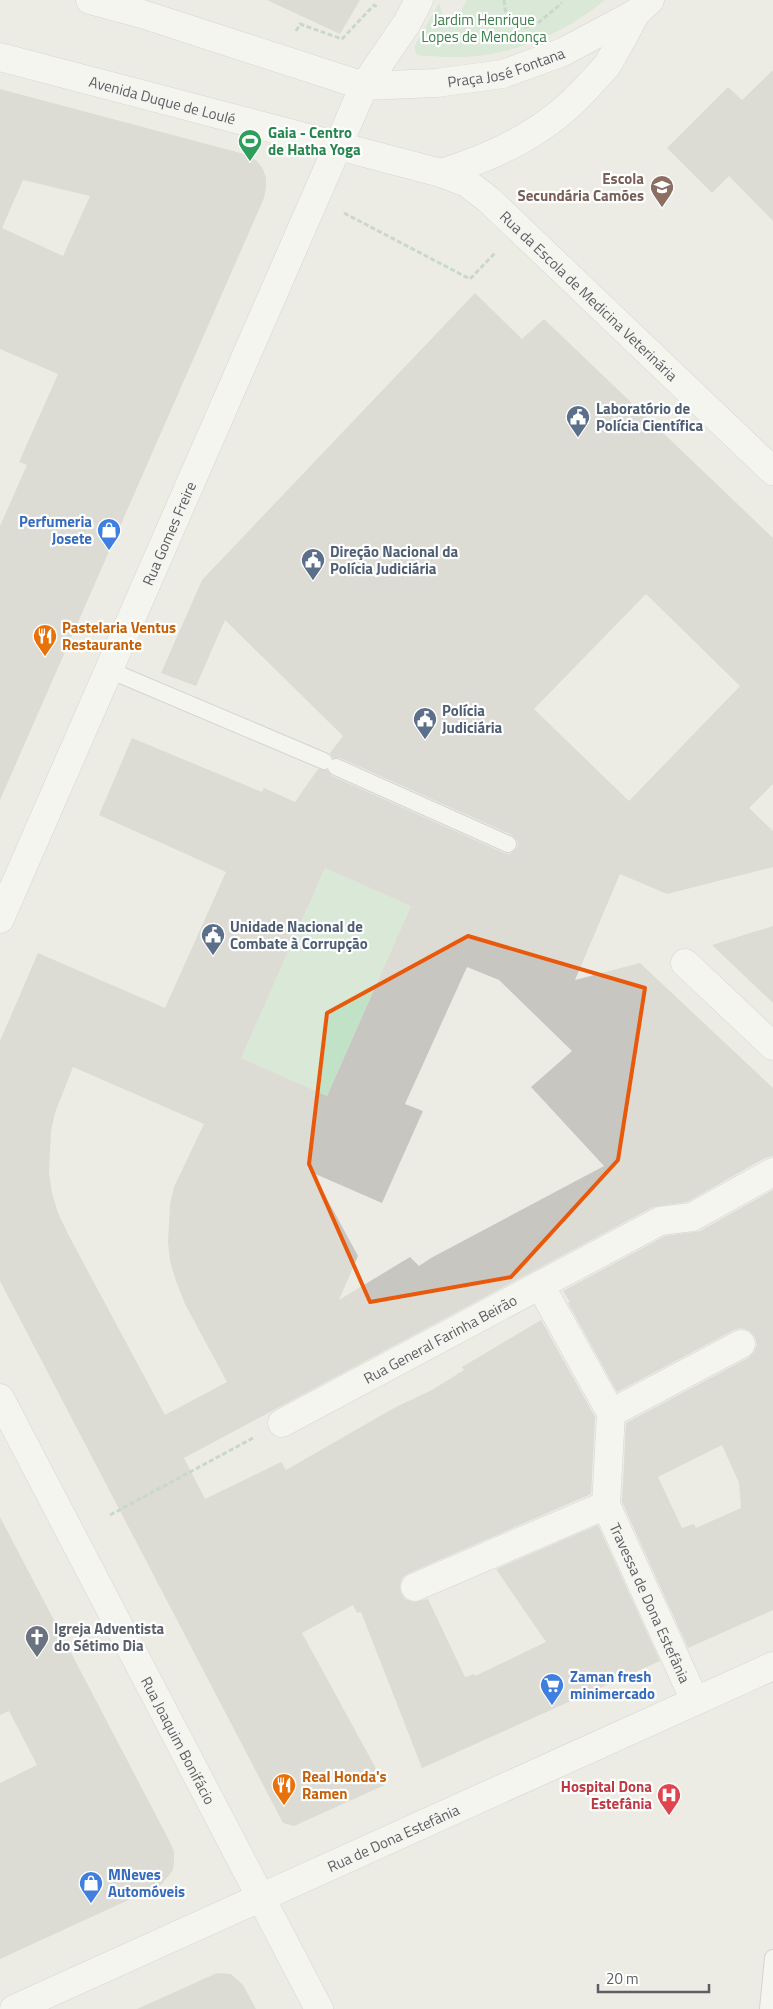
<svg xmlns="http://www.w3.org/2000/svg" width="773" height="2009" font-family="'Titillium Web',sans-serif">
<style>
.green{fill:#c2e2c7}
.building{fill:#c8c6c0;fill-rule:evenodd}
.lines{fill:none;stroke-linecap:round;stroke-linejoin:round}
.lane-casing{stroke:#b6b8bc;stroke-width:18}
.street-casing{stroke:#b6b8bc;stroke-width:29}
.secondary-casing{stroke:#b7b9be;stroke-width:29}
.path{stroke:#9cc2ac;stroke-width:3;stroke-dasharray:5 2.5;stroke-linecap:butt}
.lane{stroke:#fff;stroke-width:16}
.street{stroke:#fff;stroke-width:28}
.secondary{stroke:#fff;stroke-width:28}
.marked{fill:none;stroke:#e8590c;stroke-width:4;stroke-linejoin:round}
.labels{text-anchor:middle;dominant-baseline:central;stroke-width:4.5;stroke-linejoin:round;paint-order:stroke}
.park-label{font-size:15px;fill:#3d804a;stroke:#fff}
.street-label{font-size:15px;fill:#5c5e63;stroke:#fff}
.leisure-label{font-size:15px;font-weight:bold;fill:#27864d;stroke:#fff;text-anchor:start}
.education-label{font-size:15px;font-weight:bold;fill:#785e54;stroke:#fff;text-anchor:end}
.service-label{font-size:15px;font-weight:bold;fill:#4e5e75;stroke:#fff;text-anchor:start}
.shop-label{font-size:15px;font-weight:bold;fill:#366cbe;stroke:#fff;text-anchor:start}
.food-label{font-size:15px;font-weight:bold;fill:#c56008;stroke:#fff;text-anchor:start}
.worship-label{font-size:15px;font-weight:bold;fill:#5b616d;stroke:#fff;text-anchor:start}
.health-label{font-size:15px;font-weight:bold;fill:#be3a42;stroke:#fff;text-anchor:end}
</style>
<rect width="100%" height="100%" fill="#edece4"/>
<g class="green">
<path d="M467,0h138c-45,37 -103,60 -161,57 -9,-1 -19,0 -27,-2l-3,-8 25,-44 6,20 11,-3z"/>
<polygon points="325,868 411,906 327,1096 241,1058"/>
</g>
<g class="building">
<polygon points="267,0 360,0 340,34"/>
<polygon points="773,70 773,221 729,176 712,193 667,148 728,87 742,100"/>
<path d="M0,89l248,66 9,6 6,8 3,9v10l-2,10 -264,602v-274l27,-61 -8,-3 39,-88 -58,-25zM23,180l67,16 -27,60 -61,-28z"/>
<path d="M475,293l47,46 22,-20 229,219v246l-24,24 24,23v36l-106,27 -47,-20 -45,106 65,-17 133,125v68l-8,2 -78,44 -34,5 -469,251 21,41 76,-37 5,8 108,-62 38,-18 32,-20 -2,-3 79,-47 54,97 -4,77 -182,79 -7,5 -2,7 1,8 4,6 8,3 15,-3 37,78 9,-3 1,2 71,-34 -50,-73 102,-44 62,136 -238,107 -61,-156 -4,1 -4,-8 -51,28 83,152 -91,41 -11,-3 -283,-542v-240l38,-88 127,55 61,-136 -127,-57 33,-77 130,54 2,-4 31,14 23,-33 9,1 5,6 172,77 6,1 7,-6 1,-6 -6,-7 -172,-77h-7l-3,-5 13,-17 -118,-116 -29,66 -35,-13 41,-93zM646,594l94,92 -111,115 -95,-92zM325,868l86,38 -84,190 -86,-38zM467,967l32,13 73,71 -41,36 73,79 -173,92 -12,8 -9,-9 -71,43 19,-44 -45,-83 69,30 41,-92 -18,-7zM73,1067l131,57 -30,63 -4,17 -2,38 2,19 6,20 9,23 42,78 -62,33 -96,-179 -11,-23 -6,-20 -3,-21 2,-41 4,-18z"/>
<polygon points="773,926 773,1003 712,945"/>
<path d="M773,1190v420l-85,38 -66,-146 4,-79 122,-65 6,-6 3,-7 -2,-8 -6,-6 -8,-3 -7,2 -117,62 -49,-89 2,-1 -7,-11 102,-55 35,-5zM722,1445l17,38 2,25 -45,20 -2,-4 -12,4 -24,-51z"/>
<polygon points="0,1517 171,1844 174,1852 174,1861 173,1870 161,1885 0,1959 0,1783 37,1765 9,1711 0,1715"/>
<polygon points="217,1973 231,1974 243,1985 256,2009 137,2009"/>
</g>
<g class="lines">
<g class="lane-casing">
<g id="lane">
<polyline points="109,670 324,761"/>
<polyline points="336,767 508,844"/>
<polyline points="768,2009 773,1958"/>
</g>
</g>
<g class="street-casing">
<g id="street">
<path id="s1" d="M364,86l72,-3 67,-9 60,-22 73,-39 14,-13"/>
<polyline points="364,86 407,23 419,0"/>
<path d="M441,173c58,-18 109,-43 149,-89 6,-7 13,-13 18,-20 10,-17 19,-34 28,-51"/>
<polyline points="685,963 773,1046"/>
<path id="s2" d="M540,1285l71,128 -5,92 89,196"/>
<polyline points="611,1413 741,1344"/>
<path id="s3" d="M282,1423l378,-202 32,-4 81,-45"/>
<polyline points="415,1587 606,1505"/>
</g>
</g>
<g class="secondary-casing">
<g id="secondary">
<path id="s4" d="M0,57l441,116 26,10 22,17 284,271"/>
<path id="s5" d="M0,919l364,-833 -222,-72 -52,-14"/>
<path id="s6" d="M0,1398l319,611"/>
<path id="s7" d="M14,2009l759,-343"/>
</g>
</g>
<g class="path">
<polyline points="504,0 506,14"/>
<polyline points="538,23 562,3"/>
<polyline points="517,24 524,27 532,26"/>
<polyline points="296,31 300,24 342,39 374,5 377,7"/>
<polyline points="344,213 470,279 496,252"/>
<polyline points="110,1515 255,1437"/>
</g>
<use href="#lane" class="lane"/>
<use href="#street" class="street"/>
<use href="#secondary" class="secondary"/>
</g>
<path d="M0 0H773V2009H0ZM468,936l177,52 -27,172 -107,117 -141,25 -61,-138 18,-151z" fill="#edece4" fill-opacity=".55" fill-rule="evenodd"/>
<path class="marked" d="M468,936l177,52 -27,172 -107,117 -141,25 -61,-138 18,-151z"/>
<defs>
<g id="stadium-pin" transform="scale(1.25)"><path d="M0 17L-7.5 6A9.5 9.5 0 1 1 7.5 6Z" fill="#2e9e5b" stroke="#fff"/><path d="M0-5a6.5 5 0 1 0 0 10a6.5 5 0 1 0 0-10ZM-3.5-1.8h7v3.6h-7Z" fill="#fff"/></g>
<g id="school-pin" transform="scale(1.25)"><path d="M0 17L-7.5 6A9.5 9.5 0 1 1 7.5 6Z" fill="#8d6e63" stroke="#fff"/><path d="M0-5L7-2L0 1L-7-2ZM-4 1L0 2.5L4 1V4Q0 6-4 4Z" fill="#fff"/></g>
<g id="civic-pin" transform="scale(1.25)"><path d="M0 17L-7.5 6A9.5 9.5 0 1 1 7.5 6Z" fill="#5c6f8a" stroke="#fff"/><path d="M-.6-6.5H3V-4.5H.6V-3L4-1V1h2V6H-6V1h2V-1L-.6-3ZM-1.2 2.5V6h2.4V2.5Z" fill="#fff"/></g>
<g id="shop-pin" transform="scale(1.25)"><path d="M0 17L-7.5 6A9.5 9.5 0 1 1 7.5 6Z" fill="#3f7fe0" stroke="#fff"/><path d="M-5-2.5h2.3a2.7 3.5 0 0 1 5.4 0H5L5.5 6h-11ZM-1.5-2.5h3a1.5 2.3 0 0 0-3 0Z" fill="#fff"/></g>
<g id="restaurant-pin" transform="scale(1.25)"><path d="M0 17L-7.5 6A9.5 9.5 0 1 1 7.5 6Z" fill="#e8710a" stroke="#fff"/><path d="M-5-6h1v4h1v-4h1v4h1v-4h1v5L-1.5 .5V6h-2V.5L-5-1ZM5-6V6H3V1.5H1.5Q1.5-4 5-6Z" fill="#fff"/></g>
<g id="church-pin" transform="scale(1.25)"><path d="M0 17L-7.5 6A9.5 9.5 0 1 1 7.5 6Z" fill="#6b7280" stroke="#fff"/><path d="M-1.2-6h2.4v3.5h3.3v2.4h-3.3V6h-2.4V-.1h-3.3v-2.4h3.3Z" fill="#fff"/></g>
<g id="supermarket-pin" transform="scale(1.25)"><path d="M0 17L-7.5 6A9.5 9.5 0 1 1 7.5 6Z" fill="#3f7fe0" stroke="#fff"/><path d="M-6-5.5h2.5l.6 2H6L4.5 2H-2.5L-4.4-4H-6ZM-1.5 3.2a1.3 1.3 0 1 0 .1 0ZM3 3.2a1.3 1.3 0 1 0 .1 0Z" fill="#fff"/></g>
<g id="hospital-pin" transform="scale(1.25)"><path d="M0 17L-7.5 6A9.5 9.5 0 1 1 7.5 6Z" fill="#e0444e" stroke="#fff"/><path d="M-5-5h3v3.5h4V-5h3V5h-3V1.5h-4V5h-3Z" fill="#fff"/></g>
</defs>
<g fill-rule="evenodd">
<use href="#stadium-pin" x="250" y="141"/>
<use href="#school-pin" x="662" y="187"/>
<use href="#civic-pin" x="578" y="417"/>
<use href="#shop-pin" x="109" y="530"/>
<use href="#civic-pin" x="313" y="560"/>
<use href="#restaurant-pin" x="45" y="636"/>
<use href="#civic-pin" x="425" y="719"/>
<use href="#civic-pin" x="213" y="935"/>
<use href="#church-pin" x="37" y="1637"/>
<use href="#supermarket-pin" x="552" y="1685"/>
<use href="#restaurant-pin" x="284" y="1785"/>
<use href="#hospital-pin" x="669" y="1795"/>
<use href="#shop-pin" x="91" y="1883"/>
</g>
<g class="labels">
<g class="park-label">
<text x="484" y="19">Jardim Henrique<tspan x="484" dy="17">Lopes de Mendonça</tspan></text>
</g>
<g class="street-label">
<text stroke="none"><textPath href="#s1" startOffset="144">Praça José Fontana</textPath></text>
<text stroke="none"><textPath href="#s4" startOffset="168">Avenida Duque de Loulé</textPath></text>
<text stroke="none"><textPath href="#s4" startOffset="650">Rua da Escola de Medicina Veterinária</textPath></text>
<text stroke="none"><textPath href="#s5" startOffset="421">Rua Gomes Freire</textPath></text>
<text stroke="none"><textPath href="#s3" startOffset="179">Rua General Farinha Beirão</textPath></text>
<text stroke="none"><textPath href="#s2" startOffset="346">Travessa de Dona Estefânia</textPath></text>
<text stroke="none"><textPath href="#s6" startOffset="386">Rua Joaquim Bonifácio</textPath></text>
<text stroke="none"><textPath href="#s7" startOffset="416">Rua de Dona Estefânia</textPath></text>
</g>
<g class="leisure-label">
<text x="268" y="132">Gaia - Centro<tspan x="268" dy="17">de Hatha Yoga</tspan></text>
</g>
<g class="education-label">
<text x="644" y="178">Escola<tspan x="644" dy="17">Secundária Camões</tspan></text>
</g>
<g class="service-label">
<text x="596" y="408">Laboratório de<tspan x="596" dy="17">Polícia Científica</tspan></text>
<text x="330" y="551">Direção Nacional da<tspan x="330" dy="17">Polícia Judiciária</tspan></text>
<text x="442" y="710">Polícia<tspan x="442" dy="17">Judiciária</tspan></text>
<text x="230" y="926">Unidade Nacional de<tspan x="230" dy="17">Combate à Corrupção</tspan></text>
</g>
<g class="shop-label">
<text x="92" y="521" text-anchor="end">Perfumeria<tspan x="92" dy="17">Josete</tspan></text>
<text x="570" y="1676">Zaman fresh<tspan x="570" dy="17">minimercado</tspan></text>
<text x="108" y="1874">MNeves<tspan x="108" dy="17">Automóveis</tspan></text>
</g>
<g class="food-label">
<text x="62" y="627">Pastelaria Ventus<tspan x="62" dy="17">Restaurante</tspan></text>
<text x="302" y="1776">Real Honda's<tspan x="302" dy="17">Ramen</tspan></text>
</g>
<g class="worship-label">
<text x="54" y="1628">Igreja Adventista<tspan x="54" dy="17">do Sétimo Dia</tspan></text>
</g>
<g class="health-label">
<text x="652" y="1786">Hospital Dona<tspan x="652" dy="17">Estefânia</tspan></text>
</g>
</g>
<path d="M598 1984v8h111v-8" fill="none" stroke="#5c5e63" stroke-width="2.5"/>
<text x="606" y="1984" font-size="15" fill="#5c5e63" stroke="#ffffff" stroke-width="4" paint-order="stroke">20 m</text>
</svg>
